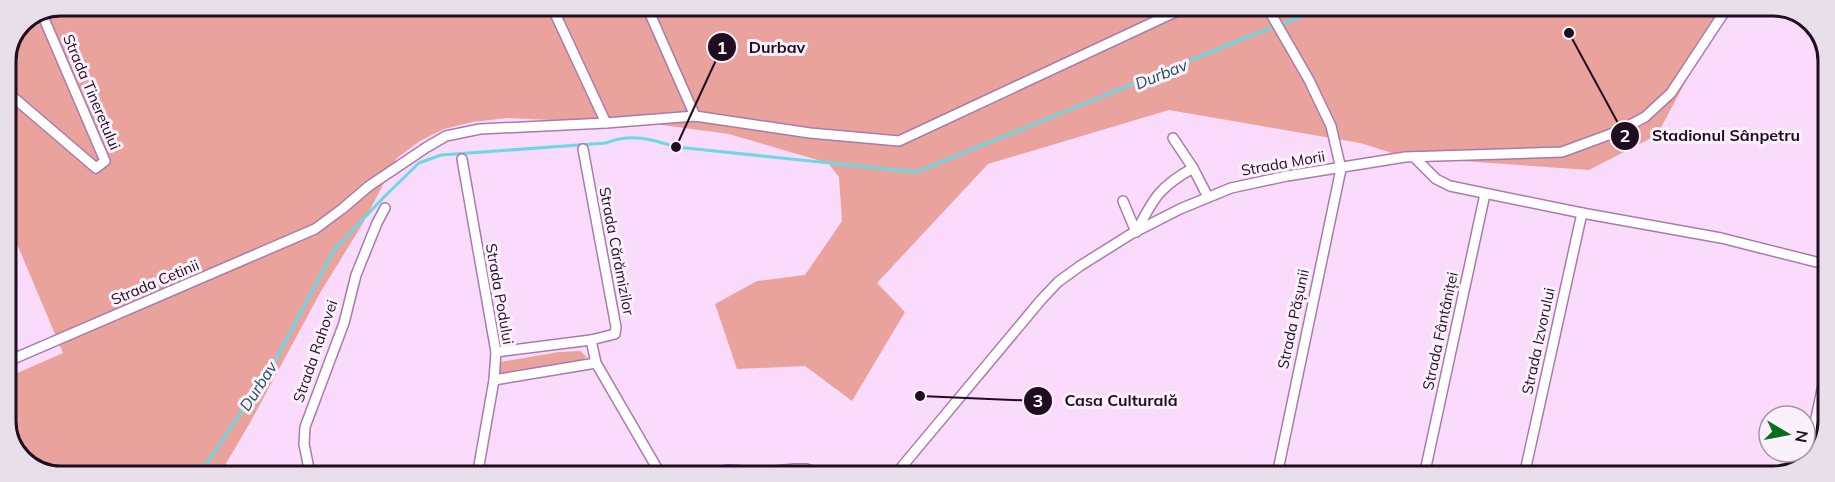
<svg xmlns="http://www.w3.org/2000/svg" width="1835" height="482" font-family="Mulish,sans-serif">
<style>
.green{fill:#e9a39c}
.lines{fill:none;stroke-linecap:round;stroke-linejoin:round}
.stream{stroke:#6bd8e4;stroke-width:3}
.minor-casing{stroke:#aa7aad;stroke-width:12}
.minor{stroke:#fff;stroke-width:9}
.labels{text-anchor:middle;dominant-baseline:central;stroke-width:6;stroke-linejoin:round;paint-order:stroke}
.street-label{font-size:15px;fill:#200d21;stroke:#fbf1fc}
.water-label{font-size:16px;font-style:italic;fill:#1d4e53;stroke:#fbf1fc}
.rim{fill:none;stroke:#200d21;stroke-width:3}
.leader{fill:none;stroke:#200d21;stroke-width:2}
.callout-dot{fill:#200d21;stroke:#fbf1fc;stroke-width:2}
.mark-label{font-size:18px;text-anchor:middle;font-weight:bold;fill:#fff}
.callout-label{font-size:16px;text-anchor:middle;font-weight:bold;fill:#200d21;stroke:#fbf1fc;stroke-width:6;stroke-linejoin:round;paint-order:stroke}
</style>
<rect width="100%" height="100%" fill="#fbdbfc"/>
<g class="green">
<polygon points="61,6 1725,8 1657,135 1589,170 1405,157 1360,143 1169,110 988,164 877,283 905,312 852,401 805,366 737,369 715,304 757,281 805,275 842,221 839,177 828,163 729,134 662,125 508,118 473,122 444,129 420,141 397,158 363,223 320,293 251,421 220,474 47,474 20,457 6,427 6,378 63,353 6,218 6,61 22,22"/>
<polygon points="580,351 587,357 580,362 498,376 496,369 500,362 559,352"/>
</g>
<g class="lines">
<path class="stream" d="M200,474l75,-113 59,-111 51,-54 34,-33 22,-8 165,-12c25,-10 45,-4 70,4l241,25 328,-134 81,-31"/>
<g class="minor-casing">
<g id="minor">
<polyline points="552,7 606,123"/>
<polyline points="647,7 695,116"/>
<polyline points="1267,7 1309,80 1331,126 1341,169 1277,475"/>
<polyline points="6,91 96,168 105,161 42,14"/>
<polyline points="1173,138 1193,168 1208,197"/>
<polyline points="1414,157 1436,179 1450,186 1582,213 1721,238 1828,265"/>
<polyline points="462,159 496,352 494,380 478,471"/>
<polyline points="1123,201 1136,232"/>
<path d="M1136,232c18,-34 23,-45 57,-64"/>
<polyline points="591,340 596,363 661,475"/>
<polyline points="496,352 591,340 615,334 616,327 583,149"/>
<polyline points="6,362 315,229 342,209 369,186 427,147 446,136 480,129 606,123 695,116 810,133 899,141 1186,7"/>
<polyline points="494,380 596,363"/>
<polyline points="1806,465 1827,366"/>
<polyline points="310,474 304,444 305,427 344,323 356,275 377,223 385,208"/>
<polyline points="333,474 372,472 427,475"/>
<polyline points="459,475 478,471 546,471"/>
<polyline points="695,475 729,470 761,472 795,469 807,469 823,475"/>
<polyline points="857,475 858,475"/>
<polyline points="895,475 1041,300 1058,282 1080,266 1131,234 1180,209 1231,188 1287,176 1405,157 1562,152 1619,131 1645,117 1671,93 1727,8"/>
<polyline points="1424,476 1485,194"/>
<polyline points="1524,476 1582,213"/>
</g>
</g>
<use href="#minor" class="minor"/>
</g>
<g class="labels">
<g class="street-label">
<text transform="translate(92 92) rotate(67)">Strada Tineretului</text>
<text transform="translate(1283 163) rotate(-10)">Strada Morii</text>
<text transform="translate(617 251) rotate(79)">Strada Cărămizilor</text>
<text transform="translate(155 282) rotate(-23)">Strada Cetinii</text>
<text transform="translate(500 294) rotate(80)">Strada Podului</text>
<text transform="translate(1293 319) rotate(-78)">Strada Pășunii</text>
<text transform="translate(1440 331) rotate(-78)">Strada Fântâniței</text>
<text transform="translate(1538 341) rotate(-78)">Strada Izvorului</text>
<text transform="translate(315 351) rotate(-71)">Strada Rahovei</text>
</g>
<g class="water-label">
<text transform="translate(1161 74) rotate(-22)">Durbav</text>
<text transform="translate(258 386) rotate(-57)">Durbav</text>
</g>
</g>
<path d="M0 0H1835V482H0ZM61 16H1773A45 45 0 0 1 1818 61V421A45 45 0 0 1 1773 466H61A45 45 0 0 1 16 421V61A45 45 0 0 1 61 16Z" fill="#e9dfea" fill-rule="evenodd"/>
<path class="rim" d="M61 16H1773A45 45 0 0 1 1818 61V421A45 45 0 0 1 1773 466H61A45 45 0 0 1 16 421V61A45 45 0 0 1 61 16Z"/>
<path class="leader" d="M676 147L722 47M1569 33L1625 136M920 396L1038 401"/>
<g class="callout-dot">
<circle cx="676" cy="147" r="6"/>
<circle cx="1569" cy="33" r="6"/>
<circle cx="920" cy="396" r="6"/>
<circle cx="722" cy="47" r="15"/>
<circle cx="1625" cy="136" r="15"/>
<circle cx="1038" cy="401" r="15"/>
</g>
<g class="mark-label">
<text x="722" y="54">1</text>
<text x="1625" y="142">2</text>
<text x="1038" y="407">3</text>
</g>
<g class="callout-label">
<text x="777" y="53">Durbav</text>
<text x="1726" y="141">Stadionul Sânpetru</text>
<text x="1121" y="406">Casa Culturală</text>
</g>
<g transform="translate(1787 434) rotate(100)"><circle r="28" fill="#fbf1fc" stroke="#a396a4" stroke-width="1.5"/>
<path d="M0-4.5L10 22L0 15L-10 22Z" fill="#076e1d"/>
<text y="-9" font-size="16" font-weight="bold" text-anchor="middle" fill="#200d21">N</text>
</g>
</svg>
